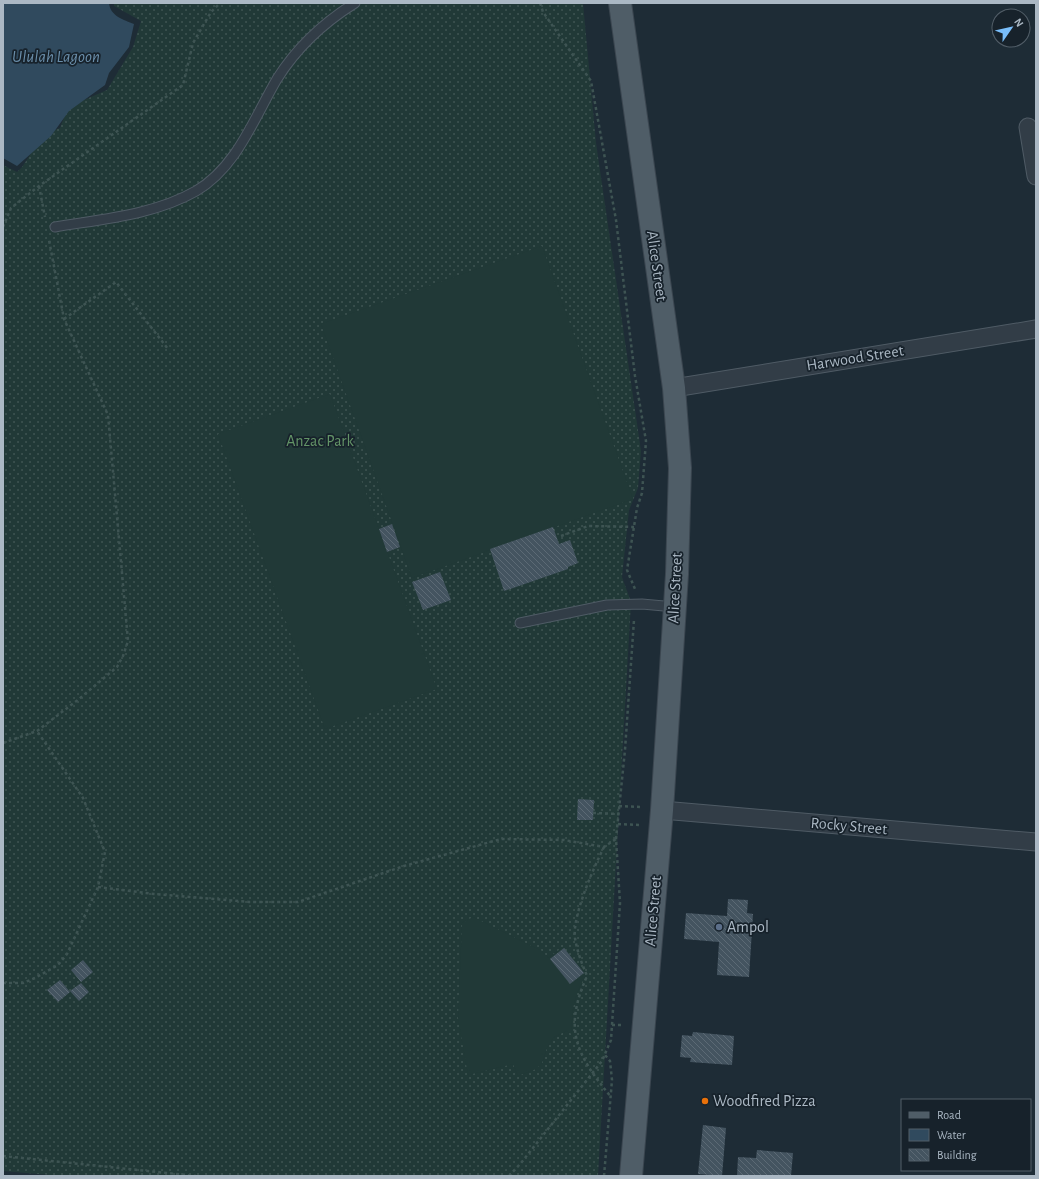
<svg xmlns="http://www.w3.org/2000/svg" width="1039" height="1179" font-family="'Alegreya Sans',sans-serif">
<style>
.grass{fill:url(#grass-dots)}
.garden{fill:#213937}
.water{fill:#304a5e}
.building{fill:url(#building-back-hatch)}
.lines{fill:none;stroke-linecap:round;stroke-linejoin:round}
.service-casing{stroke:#4f5b65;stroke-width:11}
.minor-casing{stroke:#4f5b65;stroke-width:19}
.primary-casing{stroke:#3b4650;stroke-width:24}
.path{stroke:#3e5453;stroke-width:2.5;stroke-dasharray:3 3;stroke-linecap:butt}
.service{stroke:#323d47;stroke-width:9}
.minor{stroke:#323d47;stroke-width:17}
.primary{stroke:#4f5d67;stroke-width:22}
.service-dot{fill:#5c6f8a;stroke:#17222b;stroke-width:1.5}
.food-dot{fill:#e8710a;stroke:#17222b;stroke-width:1.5}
.labels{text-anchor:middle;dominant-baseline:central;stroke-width:3.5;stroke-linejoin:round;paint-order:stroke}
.street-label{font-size:16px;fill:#abb8c4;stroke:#17222b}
.park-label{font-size:16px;fill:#639467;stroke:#17222b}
.poi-label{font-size:16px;fill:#abb8c4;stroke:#17222b;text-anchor:start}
.water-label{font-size:17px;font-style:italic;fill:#6a8eaa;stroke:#17222b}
</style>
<defs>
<pattern id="grass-dots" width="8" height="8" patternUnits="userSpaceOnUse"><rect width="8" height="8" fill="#213937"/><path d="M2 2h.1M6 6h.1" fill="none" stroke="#3f5452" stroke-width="1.8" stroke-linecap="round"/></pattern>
<pattern id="building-back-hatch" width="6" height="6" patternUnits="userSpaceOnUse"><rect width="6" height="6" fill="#445460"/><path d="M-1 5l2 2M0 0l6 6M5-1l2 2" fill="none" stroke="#5c6a75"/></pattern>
</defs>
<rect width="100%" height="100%" fill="#1e2c36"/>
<polygon class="grass" points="114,3 583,3 596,143 641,451 638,488 629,510 622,577 631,602 598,1176 61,1176 3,1171 3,165 17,172 22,167 44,134 60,128 68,107 107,90 133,47 141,21 114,6"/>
<g class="garden">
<polygon points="542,246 633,499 412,578 321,324"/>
<polygon points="330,394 437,689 325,729 218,434"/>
<path d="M473,917l69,34 6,7 15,-11 23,29c-12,17 -15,37 -14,58l-6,-3 -13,7 -6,10 -5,15 -6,6 -18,7 -5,-12 -45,11 -10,-57 4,-95z"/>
</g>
<path class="water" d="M3,3h106c1,13 15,17 25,21l-5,23 -20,26 -4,12 -36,26 -18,25 -34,30 -14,-8z"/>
<g class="building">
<polygon points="392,524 400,547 387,552 379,529"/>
<polygon points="553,527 559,544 570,540 578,563 568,567 568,569 504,591 490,549"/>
<polygon points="440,572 451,600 423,610 412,582"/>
<polygon points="578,799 594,800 593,820 577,820"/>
<polygon points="728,899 748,900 747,913 753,914 749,977 717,975 719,942 684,939 686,913 727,916"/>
<polygon points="564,948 584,973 570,984 550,959"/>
<polygon points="83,960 93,972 81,982 71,970"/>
<polygon points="60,980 70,992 58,1002 47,990"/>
<polygon points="81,983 89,992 79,1001 70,991"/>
<polygon points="693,1032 734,1036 732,1065 690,1062 691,1058 680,1057 682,1035 692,1036"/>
<polygon points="703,1125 726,1128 722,1176 698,1174"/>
<polygon points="757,1150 793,1153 791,1176 737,1176 738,1157 756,1158"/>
</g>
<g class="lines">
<g class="service-casing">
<g id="service">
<path d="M55,227c47,-8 99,-12 141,-36 41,-24 58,-73 81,-112 20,-32 46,-56 78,-76"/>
<polyline points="520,623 607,605 642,604 675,607"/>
</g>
</g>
<g class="minor-casing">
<g id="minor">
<polyline points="1028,127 1036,176"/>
<polyline points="674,388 1036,329"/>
<polyline points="662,810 1036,842"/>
</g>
</g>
<g class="primary-casing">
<polyline id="primary" points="620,3 674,388 680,468 677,574 662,810 631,1176"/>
</g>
<g class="path">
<polyline points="540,3 543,12 591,81 616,220 635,376 646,441 642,493 637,508 627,570 635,589"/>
<polyline points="39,186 45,217"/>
<polyline points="3,227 11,208 39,186 183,85 193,43 211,12 220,3"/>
<polyline points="64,319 116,282 168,349"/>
<polyline points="561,536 588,526 634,527"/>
<polyline points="3,743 37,731 79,699 117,667 123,656 128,641 108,415 64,319 49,240"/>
<polyline points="619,806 640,807"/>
<polyline points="593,813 619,814"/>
<polyline points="618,824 639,825"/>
<path d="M604,847c-10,20 -32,69 -29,91 2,13 7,26 12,38 -24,54 -11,78 24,121"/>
<polyline points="98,887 154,894 249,902 298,902 404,866 501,839 564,840 604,847 616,839"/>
<polyline points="3,983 23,983 35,978 58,965 67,954 98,887 105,852 83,798 37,731"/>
<polyline points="612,1025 622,1025"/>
<polyline points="3,1156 196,1176"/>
<polyline points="509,1176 521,1163 602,1061 611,1040 620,903 616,839 625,750 634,620"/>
<polyline points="604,1176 612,1080 610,1061 605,1055"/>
</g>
<use href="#service" class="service"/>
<use href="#minor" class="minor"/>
<use href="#primary" class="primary"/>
</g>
<circle class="service-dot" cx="719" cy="927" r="4"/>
<circle class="food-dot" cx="705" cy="1101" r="4"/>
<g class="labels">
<g class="street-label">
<text transform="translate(657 266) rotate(82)">Alice Street</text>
<text transform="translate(855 358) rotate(-9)">Harwood Street</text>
<text transform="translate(675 588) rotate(-87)">Alice Street</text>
<text transform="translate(849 826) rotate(5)">Rocky Street</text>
<text transform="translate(653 911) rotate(-85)">Alice Street</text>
</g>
<g class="park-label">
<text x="320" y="441">Anzac Park</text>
</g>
<g class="poi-label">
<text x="727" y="927">Ampol</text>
<text x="713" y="1101">Woodfired Pizza</text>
</g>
<g class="water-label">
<text x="56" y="56">Ululah Lagoon</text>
</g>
</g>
<rect width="1039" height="1179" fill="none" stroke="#abb8c4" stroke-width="8"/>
<rect x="901" y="1099" width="130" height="72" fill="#17222b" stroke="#525e68"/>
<rect x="909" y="1112" width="20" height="6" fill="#4f5d67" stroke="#525e68"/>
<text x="937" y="1119" font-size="12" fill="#abb8c4">Road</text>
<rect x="909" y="1129" width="20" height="12" fill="#304a5e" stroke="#525e68"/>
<text x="937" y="1139" font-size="12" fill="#abb8c4">Water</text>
<rect x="909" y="1149" width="20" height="12" fill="url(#building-back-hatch)" stroke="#525e68"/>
<text x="937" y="1159" font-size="12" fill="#abb8c4">Building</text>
<g transform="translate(1011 28) rotate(56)"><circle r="19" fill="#17222b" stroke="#525e68"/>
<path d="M0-3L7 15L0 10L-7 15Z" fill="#79befb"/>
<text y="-6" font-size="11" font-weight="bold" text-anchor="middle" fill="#abb8c4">N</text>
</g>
</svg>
